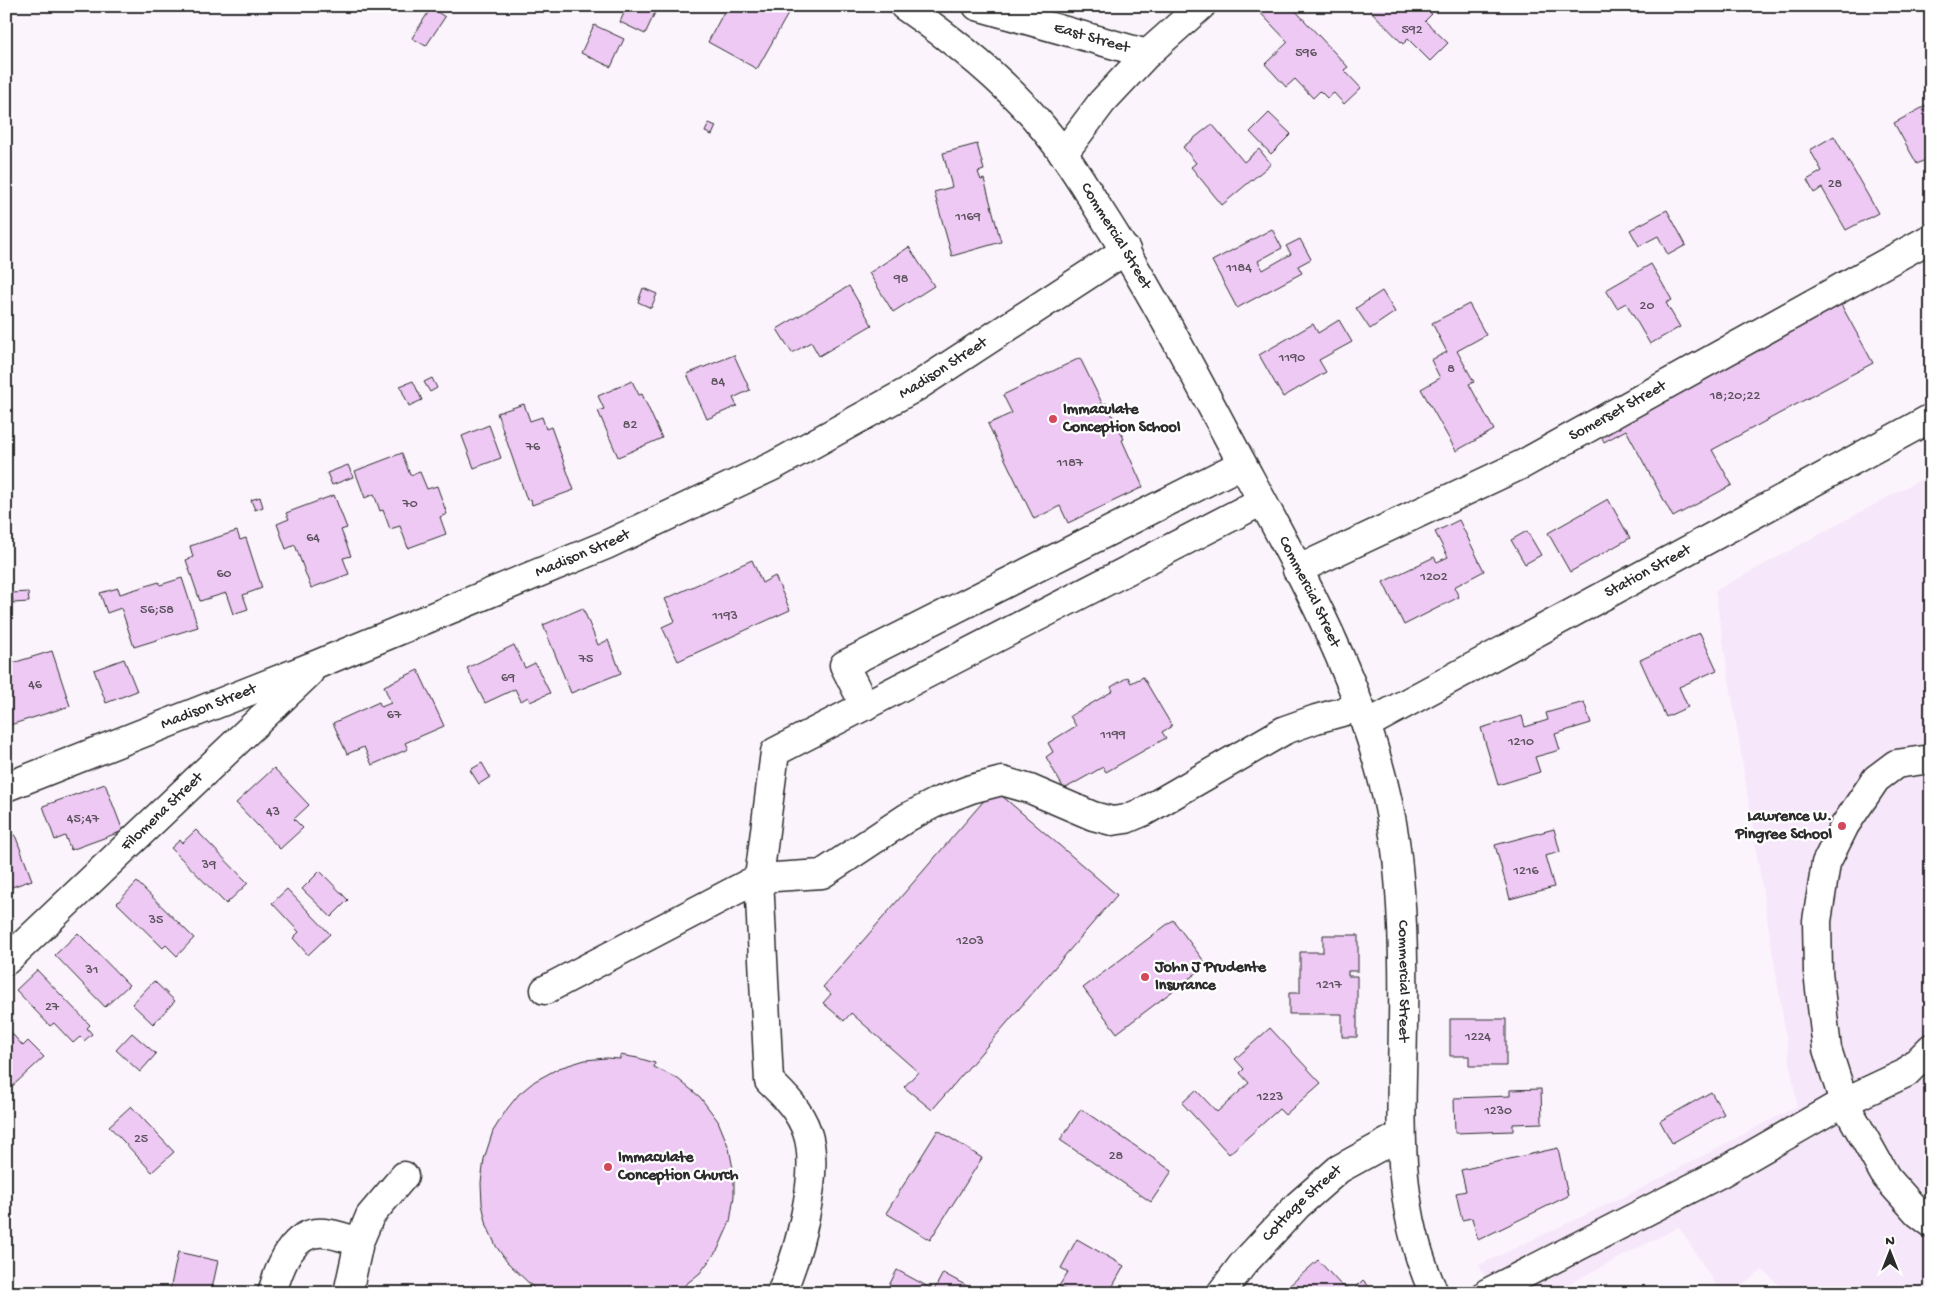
<svg xmlns="http://www.w3.org/2000/svg" width="1937" height="1299" font-family="'Gochi Hand',sans-serif">
<style>
.built{fill:#f7e7fa}
.building{fill:#edc9f4;stroke:#2b2b2b}
.lines{fill:none;stroke-linecap:round;stroke-linejoin:round}
.minor-casing{stroke:#2b2b2b;stroke-width:31}
.major-casing{stroke:#2b2b2b;stroke-width:31}
.minor{stroke:#fff;stroke-width:28}
.major{stroke:#fff;stroke-width:28}
.poi-dot{fill:#d1495b;stroke:#fff;stroke-width:2}
.labels{text-anchor:middle;dominant-baseline:central;stroke-width:4.5;stroke-linejoin:round;paint-order:stroke}
.number-label{font-size:14px;fill:#5c525d}
.street-label{font-size:16px;fill:#2b2b2b;stroke:#fff}
.poi-label{font-size:16px;font-weight:bold;fill:#2b2b2b;stroke:#fff;text-anchor:start}
</style>
<rect width="100%" height="100%" fill="#fbf4fd"/>
<filter id="ink" filterUnits="userSpaceOnUse"><feTurbulence type="fractalNoise" baseFrequency=".02" numOctaves="2"/><feDisplacementMap in="SourceGraphic" scale="10" xChannelSelector="R" yChannelSelector="G"/><feConvolveMatrix kernelMatrix="1 2 1 2 8 2 1 2 1" color-interpolation-filters="sRGB"/></filter>
<g filter="url(#ink)">
<polygon class="built" points="1925,477 1931,485 1931,1293 1788,1293 1763,1270 1730,1293 1721,1293 1679,1227 1551,1293 1494,1293 1479,1265 1642,1188 1797,1106 1715,591"/>
<g class="building">
<polygon points="658,6 645,34 620,22 627,6"/>
<polygon points="727,6 780,6 779,9 788,14 757,69 708,42"/>
<polygon points="1254,6 1291,6 1348,67 1344,70 1361,88 1344,104 1334,93 1327,98 1320,91 1313,98 1295,79 1286,87 1265,64 1288,42"/>
<polygon points="1366,6 1423,6 1432,14 1425,21 1448,43 1430,61 1408,39 1403,44"/>
<polygon points="431,8 445,17 426,46 412,38"/>
<polygon points="594,25 624,39 611,67 581,53"/>
<polygon points="1931,103 1931,157 1917,164 1894,123"/>
<polygon points="1269,113 1291,134 1271,154 1250,132"/>
<polygon points="709,123 716,126 712,135 705,132"/>
<polygon points="1212,124 1244,162 1259,149 1271,164 1222,205 1191,167 1196,163 1183,147"/>
<polygon points="1834,136 1878,213 1846,230 1822,188 1814,193 1807,180 1822,171 1810,150"/>
<polygon points="977,144 984,170 978,172 981,180 984,179 1001,242 952,256 934,192 952,187 943,153"/>
<polygon points="1667,210 1686,245 1668,255 1658,236 1639,246 1630,230"/>
<polygon points="1272,229 1282,248 1258,261 1263,270 1291,254 1286,246 1300,239 1311,259 1298,266 1302,273 1237,308 1212,261"/>
<polygon points="909,247 934,286 893,312 869,273"/>
<polygon points="1651,264 1672,300 1666,303 1680,327 1650,344 1626,303 1617,308 1606,290"/>
<polygon points="849,286 872,325 819,356 811,342 792,353 777,329"/>
<polygon points="643,288 657,294 651,308 638,302"/>
<polygon points="1382,291 1395,312 1370,329 1356,308"/>
<polygon points="1838,299 1873,363 1712,450 1732,485 1673,517 1626,430 1604,442 1597,429"/>
<polygon points="1469,304 1486,335 1457,351 1474,382 1469,384 1494,430 1456,451 1421,389 1440,378 1431,360 1447,352 1432,323"/>
<polygon points="1339,320 1352,342 1319,360 1326,372 1283,397 1259,355 1313,324 1318,333"/>
<polygon points="734,355 750,390 733,398 737,406 707,419 687,374"/>
<polygon points="1080,358 1103,405 1106,403 1124,439 1122,440 1143,487 1068,523 1060,506 1034,519 988,424 1012,413 1003,395"/>
<polygon points="432,378 437,388 430,392 424,382"/>
<polygon points="413,381 422,400 409,406 400,386"/>
<polygon points="632,381 639,395 642,394 662,438 618,457 598,411 604,409 598,396"/>
<polygon points="524,404 530,421 542,417 546,429 551,427 574,490 532,505 531,499 527,500 497,413"/>
<polygon points="489,425 501,458 474,468 462,436"/>
<polygon points="402,453 410,475 420,472 427,489 437,486 447,514 440,517 446,534 408,548 400,526 390,529 383,510 380,511 374,494 365,498 355,471"/>
<polygon points="348,465 353,477 332,485 327,473"/>
<polygon points="334,495 347,528 341,530 351,556 343,558 349,574 311,588 295,545 286,549 277,524 289,519 286,513"/>
<polygon points="260,497 263,507 255,510 251,500"/>
<polygon points="1608,499 1630,538 1570,572 1548,533"/>
<polygon points="1459,520 1484,571 1454,587 1459,597 1404,625 1383,582 1434,557 1437,562 1448,557 1435,532"/>
<polygon points="237,531 240,540 246,538 262,588 243,595 248,609 233,614 226,593 200,601 186,560 193,557 190,546"/>
<polygon points="1527,531 1541,555 1525,564 1511,540"/>
<polygon points="752,560 762,583 775,576 790,610 678,661 662,627 675,621 665,599"/>
<polygon points="182,578 198,627 134,647 121,608 107,613 100,593 118,588 120,594 159,582 160,585"/>
<polygon points="28,592 29,602 13,603 12,593"/>
<polygon points="583,608 598,645 608,640 621,673 571,693 543,625"/>
<polygon points="1700,633 1717,670 1679,687 1688,707 1666,717 1640,660"/>
<polygon points="514,645 525,668 535,663 550,693 530,702 528,697 521,701 515,689 485,703 467,668"/>
<polygon points="52,651 70,706 10,725 6,712 6,665"/>
<polygon points="124,659 137,691 106,703 94,670"/>
<polygon points="418,670 444,726 405,743 408,749 372,765 364,747 347,754 333,723 379,702 381,707 391,703 384,686"/>
<polygon points="1128,677 1131,683 1143,677 1172,726 1162,732 1166,738 1106,772 1103,767 1064,789 1046,757 1053,752 1048,743 1076,726 1070,716 1113,691 1111,687"/>
<polygon points="1584,702 1591,723 1555,734 1560,750 1535,757 1540,772 1498,785 1481,728 1522,716 1525,727 1548,720 1546,713"/>
<polygon points="482,763 490,777 479,784 470,770"/>
<polygon points="274,768 309,805 294,819 303,828 280,849 236,803"/>
<polygon points="105,784 123,831 71,850 65,836 55,840 43,806"/>
<polygon points="994,789 1117,895 932,1110 904,1087 918,1072 851,1013 844,1021 823,1003 831,994 823,987"/>
<polygon points="1554,829 1560,852 1545,856 1554,887 1510,899 1495,845"/>
<polygon points="196,830 248,883 226,904 171,848 180,840 182,843"/>
<polygon points="15,835 32,880 6,889 6,838"/>
<polygon points="320,871 348,900 331,917 302,889"/>
<polygon points="137,882 194,938 177,956 166,945 163,948 117,903"/>
<polygon points="287,889 330,934 308,955 293,938 299,932 272,903"/>
<polygon points="1173,920 1207,965 1117,1033 1083,988"/>
<polygon points="78,933 129,985 105,1007 55,955"/>
<polygon points="1323,935 1358,935 1358,971 1348,971 1348,976 1357,976 1357,1037 1342,1037 1342,1014 1289,1014 1289,993 1300,993 1300,952 1323,952"/>
<polygon points="37,970 90,1025 87,1028 92,1034 84,1041 80,1037 73,1043 54,1023 50,1026 16,990"/>
<polygon points="154,981 175,1001 153,1024 132,1004"/>
<polygon points="1450,1019 1506,1019 1506,1066 1469,1066 1469,1056 1450,1056"/>
<polygon points="6,1027 23,1046 28,1041 44,1057 6,1092"/>
<polygon points="1270,1028 1321,1083 1285,1115 1279,1109 1229,1154 1182,1103 1196,1090 1217,1112 1249,1083 1240,1073 1244,1069 1235,1059"/>
<polygon points="132,1033 156,1054 140,1072 116,1050"/>
<polygon points="620,1055 638,1058 655,1063 654,1067 678,1079 700,1097 718,1121 729,1148 734,1174 734,1196 730,1222 718,1249 700,1273 675,1293 531,1293 534,1288 507,1262 496,1246 487,1226 482,1204 481,1183 484,1159 493,1131 507,1109 519,1094 535,1081 559,1068 585,1060 606,1058 620,1059"/>
<polygon points="1541,1089 1542,1123 1513,1124 1513,1131 1455,1133 1454,1098 1510,1096 1510,1090"/>
<polygon points="1711,1092 1724,1114 1672,1143 1660,1121"/>
<polygon points="131,1106 174,1152 152,1172 109,1126"/>
<polygon points="1081,1109 1172,1171 1151,1202 1060,1140"/>
<polygon points="938,1130 982,1158 930,1240 886,1213"/>
<polygon points="1558,1148 1568,1196 1478,1240 1472,1218 1462,1220 1456,1193 1466,1191 1461,1170"/>
<polygon points="1077,1239 1124,1266 1109,1293 1071,1293 1059,1286 1068,1272 1061,1268"/>
<polygon points="178,1252 218,1261 211,1293 185,1293 170,1290"/>
<polygon points="1318,1260 1341,1285 1353,1290 1363,1280 1375,1293 1281,1293"/>
<polygon points="897,1270 934,1290 943,1273 980,1293 885,1293"/>
</g>
<g class="lines">
<g class="minor-casing">
<g id="minor">
<path id="s1" d="M977,6l170,48"/>
<polyline points="1063,154 1102,102 1147,54 1201,6"/>
<path id="s2" d="M1297,570l226,-106 408,-226"/>
<polyline points="865,706 844,665 1242,464"/>
<path id="s3" d="M1366,725l565,-307"/>
<polyline points="1931,759 1896,764 1876,779 1845,825 1826,863 1817,921 1818,972 1827,1049 1844,1102 1886,1177 1918,1213 1931,1223"/>
<path id="s4" d="M6,787l312,-123 288,-119 167,-79 143,-79 210,-137"/>
<path id="s5" d="M6,961l303,-288"/>
<polyline points="545,990 759,878 775,752 1262,501"/>
<path d="M272,1293c7,-25 20,-63 52,-60 12,1 24,6 35,9"/>
<polyline points="348,1293 359,1242 370,1216 404,1176"/>
<path d="M781,1293c17,-37 40,-121 26,-161 -7,-21 -22,-36 -38,-51l-10,-203 63,-4 86,-57 29,-15 34,-13 31,-8 28,8 63,27 19,5 14,-2 19,-8 140,-81 31,-11 44,-12"/>
<path id="s6" d="M1221,1293l22,-29 55,-59 41,-36 62,-34"/>
<polyline points="1487,1293 1719,1174 1844,1102 1906,1073 1931,1048"/>
</g>
</g>
<g class="major-casing">
<g id="major">
<path id="s7" d="M904,6c51,35 102,75 141,124 20,24 37,51 53,78 45,69 83,141 122,214 70,133 153,268 175,419 8,60 9,121 8,181 -1,94 -10,183 31,271"/>
</g>
</g>
<use href="#minor" class="minor"/>
<use href="#major" class="major"/>
</g>
</g>
<g class="poi-dot">
<circle cx="1053" cy="419" r="5"/>
<circle cx="1842" cy="826" r="5"/>
<circle cx="1145" cy="977" r="5"/>
<circle cx="608" cy="1167" r="5"/>
</g>
<g class="labels">
<g class="number-label">
<text x="1412" y="30">592</text>
<text x="1306" y="53">596</text>
<text x="1835" y="184">28</text>
<text x="968" y="217">1169</text>
<text x="1239" y="268">1184</text>
<text x="901" y="279">98</text>
<text x="1647" y="306">20</text>
<text x="1292" y="358">1190</text>
<text x="1451" y="369">8</text>
<text x="718" y="382">84</text>
<text x="1735" y="396">18;20;22</text>
<text x="630" y="425">82</text>
<text x="533" y="447">76</text>
<text x="1070" y="463">1187</text>
<text x="410" y="504">70</text>
<text x="313" y="538">64</text>
<text x="224" y="574">60</text>
<text x="1434" y="577">1202</text>
<text x="157" y="610">56;58</text>
<text x="725" y="616">1193</text>
<text x="586" y="659">75</text>
<text x="508" y="678">69</text>
<text x="35" y="685">46</text>
<text x="394" y="715">67</text>
<text x="1113" y="735">1199</text>
<text x="1521" y="742">1210</text>
<text x="273" y="812">43</text>
<text x="83" y="819">45;47</text>
<text x="209" y="865">39</text>
<text x="1526" y="871">1216</text>
<text x="156" y="920">35</text>
<text x="970" y="941">1203</text>
<text x="92" y="970">31</text>
<text x="1329" y="985">1217</text>
<text x="52" y="1007">27</text>
<text x="1478" y="1037">1224</text>
<text x="1270" y="1097">1223</text>
<text x="1498" y="1111">1230</text>
<text x="141" y="1139">25</text>
<text x="1116" y="1156">28</text>
</g>
<g class="street-label">
<text stroke="none"><textPath href="#s1" startOffset="119">East Street</textPath></text>
<text stroke="none"><textPath href="#s7" startOffset="316">Commercial Street</textPath></text>
<text stroke="none"><textPath href="#s4" startOffset="1028">Madison Street</textPath></text>
<text stroke="none"><textPath href="#s2" startOffset="358">Somerset Street</textPath></text>
<text stroke="none"><textPath href="#s4" startOffset="622">Madison Street</textPath></text>
<text stroke="none"><textPath href="#s3" startOffset="321">Station Street</textPath></text>
<text stroke="none"><textPath href="#s7" startOffset="721">Commercial Street</textPath></text>
<text stroke="none"><textPath href="#s4" startOffset="218">Madison Street</textPath></text>
<text stroke="none"><textPath href="#s5" startOffset="216">Filomena Street</textPath></text>
<text stroke="none"><textPath href="#s7" startOffset="1126">Commercial Street</textPath></text>
<text stroke="none"><textPath href="#s6" startOffset="121">Cottage Street</textPath></text>
</g>
<g class="poi-label">
<text x="1063" y="410">Immaculate<tspan x="1063" dy="18">Conception School</tspan></text>
<text x="1832" y="817" text-anchor="end">Lawrence W.<tspan x="1832" dy="18">Pingree School</tspan></text>
<text x="1155" y="968">John J Prudente<tspan x="1155" dy="18">Insurance</tspan></text>
<text x="618" y="1158">Immaculate<tspan x="618" dy="18">Conception Church</tspan></text>
</g>
</g>
<rect width="1937" height="1299" fill="none" stroke="#fff" stroke-width="25"/>
<rect x="12" y="12" width="1912" height="1274" fill="none" stroke="#2b2b2b" stroke-width="2" filter="url(#ink)"/>
<g transform="translate(1890 1252)" stroke="#ffffff" stroke-width="4" paint-order="stroke">
<path d="M0-4L9 19L0 12L-9 19Z" fill="#2b2b2b"/>
<text y="-8" font-size="14" font-weight="bold" text-anchor="middle" fill="#2b2b2b">N</text>
</g>
</svg>
